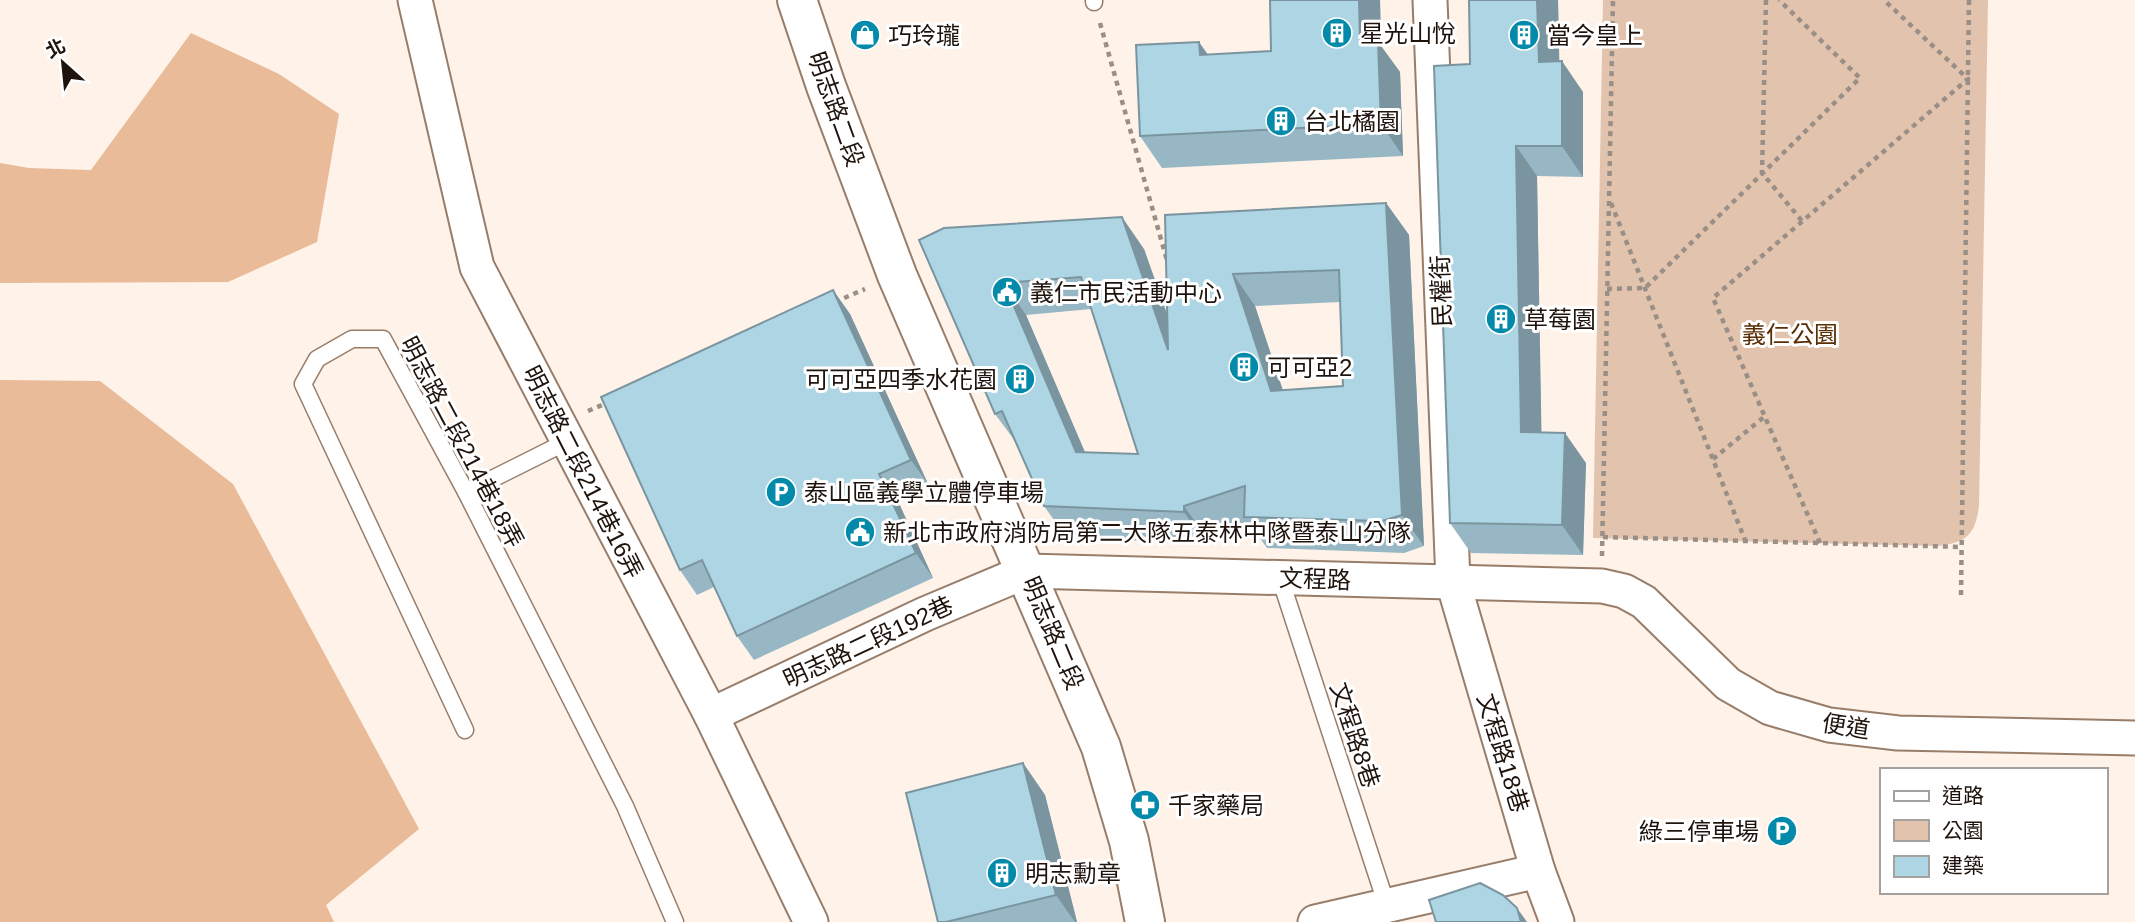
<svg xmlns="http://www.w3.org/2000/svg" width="2135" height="922" font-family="Arial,'Noto Sans TC',sans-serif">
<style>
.green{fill:#e2c3ad}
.forest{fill:#eabb98}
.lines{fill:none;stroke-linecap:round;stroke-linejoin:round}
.service-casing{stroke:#987d69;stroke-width:19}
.minor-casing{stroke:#987d69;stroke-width:37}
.secondary-casing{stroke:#987d69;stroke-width:42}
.path{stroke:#9a8f86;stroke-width:4.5;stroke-dasharray:5 5;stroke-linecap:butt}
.service{stroke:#fff;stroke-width:16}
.minor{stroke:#fff;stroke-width:33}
.secondary{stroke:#fff;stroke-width:38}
.wall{fill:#96b7c3;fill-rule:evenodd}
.shaded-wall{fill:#7a959f}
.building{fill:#aed5e3;stroke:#7a959f;stroke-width:2;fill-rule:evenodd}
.labels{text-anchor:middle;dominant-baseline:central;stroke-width:6;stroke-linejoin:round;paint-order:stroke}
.poi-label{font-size:24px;fill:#1f140d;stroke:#fff;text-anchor:start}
.street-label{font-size:24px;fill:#1f140d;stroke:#fff}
.park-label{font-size:24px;fill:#5a2e05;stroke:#fff}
</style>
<rect width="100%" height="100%" fill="#fef2e9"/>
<path class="green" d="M1603,0h385l-9,506c-4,29 -12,36 -41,40l-345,-8z"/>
<g class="forest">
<polygon points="191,33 279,74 339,114 317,242 228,282 0,283 0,163 29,168 91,170"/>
<polygon points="0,380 100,381 233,484 419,829 326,905 334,922 0,922"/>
</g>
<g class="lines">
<g class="service-casing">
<g id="service">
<polyline points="1094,0 1094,2"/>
<polyline points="466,492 568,441"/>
<polyline points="1280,578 1387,906"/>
<polyline points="465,730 303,384 317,359 352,339 383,339 466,492 625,806 675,922"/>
</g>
</g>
<g class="minor-casing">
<g id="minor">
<polyline points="415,0 477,267 711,715 811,922"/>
<polyline points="1430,0 1453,582 1538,871 1557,922"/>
<polyline points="711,715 925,614 1027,571 1602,586 1624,591 1644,602 1728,684 1770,708 1829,725 1898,733 2135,738"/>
<polyline points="1315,922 1538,871"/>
</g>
</g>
<g class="secondary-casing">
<polyline id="secondary" points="797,0 826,86 897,275 1101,747 1129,841 1145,922"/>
</g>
<g class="path">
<polyline points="1766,0 1762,173 1802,221"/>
<polyline points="1100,23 1168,264"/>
<polyline points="1611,203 1745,540"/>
<polyline points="1607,289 1645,288 1860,78 1779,0"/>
<polyline points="835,302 865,289"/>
<polyline points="588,411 609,402"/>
<polyline points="1713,459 1764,417"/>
<polyline points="1603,537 1962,547"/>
<polyline points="1820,543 1713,298 1968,79 1884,0"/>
<polyline points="1602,556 1613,0"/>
<polyline points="1961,595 1969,0"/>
</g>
<use href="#service" class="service"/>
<use href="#minor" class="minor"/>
<use href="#secondary" class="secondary"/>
</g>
<g class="wall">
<polygon points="1270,0 1380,0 1381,46 1400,72 1403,156 1162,168 1140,136 1271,51"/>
<polygon points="1469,0 1558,0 1559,61 1583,92 1583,177 1537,176 1541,432 1586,463 1583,555 1471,553 1450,523 1470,64"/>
<path d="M1386,203l23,32 15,311 -20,7 -137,-5 -18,-25 -43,14v7l-140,-7 -22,-31 -26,-61 -23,-31 -76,-174 225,9 24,67 -3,-101zM1340,302l3,84 -60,4 -28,-84zM1091,309l47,145 -53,-2 -59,-137z"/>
<polygon points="833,290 850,314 928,484 897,499 933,578 754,660 737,636 714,587 697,595 680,570"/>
<polygon points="1023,763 1045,795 1077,922 938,922"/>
</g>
<g class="shaded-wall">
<polygon points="1359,0 1380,0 1381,46 1400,72 1403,156 1381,124 1360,42"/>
<polygon points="1537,0 1558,0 1560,92 1539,62"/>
<polygon points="1199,42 1221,73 1200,55"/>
<polygon points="1562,61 1583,92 1583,177 1562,146"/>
<polygon points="1516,146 1537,176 1542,462 1521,432"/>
<polygon points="1386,203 1409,235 1424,546 1402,515"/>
<polygon points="1122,217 1144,249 1190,381 1168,350"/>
<polygon points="1233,274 1255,306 1293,422 1271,391"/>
<polygon points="1004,283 1026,315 1098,483 1076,452"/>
<polygon points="833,290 850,314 928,484 911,460"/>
<polygon points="1565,433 1586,463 1583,555 1562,525"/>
<polygon points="879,474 897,499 933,578 916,553"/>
<polygon points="1184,506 1206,537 1206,544 1184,512"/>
<polygon points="1023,763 1045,795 1077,922 1075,922 1056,895"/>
<polygon points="1517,908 1527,922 1521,922"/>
</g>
<g class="building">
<polygon points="1270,0 1359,0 1360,42 1378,41 1381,124 1140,136 1136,45 1199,42 1200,55 1271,51"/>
<polygon points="1469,0 1537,0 1539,62 1562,61 1562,146 1516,146 1521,432 1565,433 1562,525 1450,523 1434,66 1470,64"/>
<path d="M1386,203l16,312 -20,6 -138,-4 1,-31 -61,20v6l-140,-6 -42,-95 -7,3 -76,-174 25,-12 178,-11 46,133 -3,-135zM1339,270l4,116 -72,5 -38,-117zM1081,277l57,177 -62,-2 -72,-169z"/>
<polygon points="833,290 911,460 879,474 916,553 737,636 702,560 680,570 601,397"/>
<polygon points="1023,763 1056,895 946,922 938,922 906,793"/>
<polygon points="1480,883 1503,895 1517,908 1521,922 1436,922 1429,900"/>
</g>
<defs>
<g id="building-disc" transform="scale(1.575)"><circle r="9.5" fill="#038aaa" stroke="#fff"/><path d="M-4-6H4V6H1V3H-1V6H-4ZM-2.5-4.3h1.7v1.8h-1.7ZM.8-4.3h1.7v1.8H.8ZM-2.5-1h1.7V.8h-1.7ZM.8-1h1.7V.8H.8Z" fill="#fff"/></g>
<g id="shop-disc" transform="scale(1.575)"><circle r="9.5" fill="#038aaa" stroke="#fff"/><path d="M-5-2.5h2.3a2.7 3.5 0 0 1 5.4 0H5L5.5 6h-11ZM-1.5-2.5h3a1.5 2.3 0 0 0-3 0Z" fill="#fff"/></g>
<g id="civic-disc" transform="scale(1.575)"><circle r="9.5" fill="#038aaa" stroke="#fff"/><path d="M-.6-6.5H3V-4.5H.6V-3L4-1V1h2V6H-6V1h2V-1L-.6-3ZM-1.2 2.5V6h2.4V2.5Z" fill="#fff"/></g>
<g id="parking-disc" transform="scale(1.575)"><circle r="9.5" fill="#038aaa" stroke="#fff"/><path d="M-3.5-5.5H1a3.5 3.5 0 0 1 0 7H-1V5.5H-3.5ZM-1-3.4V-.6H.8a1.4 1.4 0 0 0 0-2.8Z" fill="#fff"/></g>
<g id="pharmacy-disc" transform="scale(1.575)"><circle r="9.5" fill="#038aaa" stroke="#fff"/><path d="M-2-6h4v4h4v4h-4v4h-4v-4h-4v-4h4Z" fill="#fff"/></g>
</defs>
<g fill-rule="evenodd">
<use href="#building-disc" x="1337" y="33"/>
<use href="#shop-disc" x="865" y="35"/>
<use href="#building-disc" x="1524" y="35"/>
<use href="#building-disc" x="1281" y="121"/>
<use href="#civic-disc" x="1007" y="292"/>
<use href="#building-disc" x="1501" y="319"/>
<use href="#building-disc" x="1244" y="367"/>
<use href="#building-disc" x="1020" y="379"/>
<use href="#parking-disc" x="781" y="492"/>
<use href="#civic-disc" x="860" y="532"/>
<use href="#pharmacy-disc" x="1145" y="805"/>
<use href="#parking-disc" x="1782" y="831"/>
<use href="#building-disc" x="1002" y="873"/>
</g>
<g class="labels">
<g class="poi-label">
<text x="1360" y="33">星光山悅</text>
<text x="888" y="35">巧玲瓏</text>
<text x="1547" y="35">當今皇上</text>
<text x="1304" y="121">台北橘園</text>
<text x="1030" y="292">義仁市民活動中心</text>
<text x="1524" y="319">草莓園</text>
<text x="1267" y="367">可可亞2</text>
<text x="997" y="379" text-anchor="end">可可亞四季水花園</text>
<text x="804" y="492">泰山區義學立體停車場</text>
<text x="883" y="532">新北市政府消防局第二大隊五泰林中隊暨泰山分隊</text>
<text x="1168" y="805">千家藥局</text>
<text x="1759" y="831" text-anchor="end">綠三停車場</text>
<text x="1025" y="873">明志勳章</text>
</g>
<g class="street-label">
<text transform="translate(836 109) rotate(70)">明志路二段</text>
<text transform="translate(1441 291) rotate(-92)">民權街</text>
<text transform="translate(462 442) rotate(62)">明志路二段214巷18弄</text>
<text transform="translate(583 472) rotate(63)">明志路二段214巷16弄</text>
<text transform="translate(1315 579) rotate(2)">文程路</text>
<text transform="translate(1053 633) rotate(67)">明志路二段</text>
<text transform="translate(868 642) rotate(-25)">明志路二段192巷</text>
<text transform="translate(1846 726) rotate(9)">便道</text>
<text transform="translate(1355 735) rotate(72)">文程路8巷</text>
<text transform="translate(1503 753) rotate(73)">文程路18巷</text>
</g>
<g class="park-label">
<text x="1790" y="334">義仁公園</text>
</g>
</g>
<rect x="1880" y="768" width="228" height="126" fill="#ffffff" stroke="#a5a19e" stroke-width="2"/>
<rect x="1894" y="791" width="35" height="10" fill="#ffffff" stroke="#a5a19e" stroke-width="2"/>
<text x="1942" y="803" font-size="21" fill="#1f140d">道路</text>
<rect x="1894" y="820" width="35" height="21" fill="#e2c3ad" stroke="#a5a19e" stroke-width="2"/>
<text x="1942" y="838" font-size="21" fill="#1f140d">公園</text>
<rect x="1894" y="856" width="35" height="21" fill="#aed5e3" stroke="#a5a19e" stroke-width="2"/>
<text x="1942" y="873" font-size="21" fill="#1f140d">建築</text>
<g transform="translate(63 63) rotate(333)" stroke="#ffffff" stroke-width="5" paint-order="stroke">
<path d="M0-5L12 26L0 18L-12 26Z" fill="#1f140d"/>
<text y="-10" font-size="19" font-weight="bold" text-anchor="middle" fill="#1f140d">北</text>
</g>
</svg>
